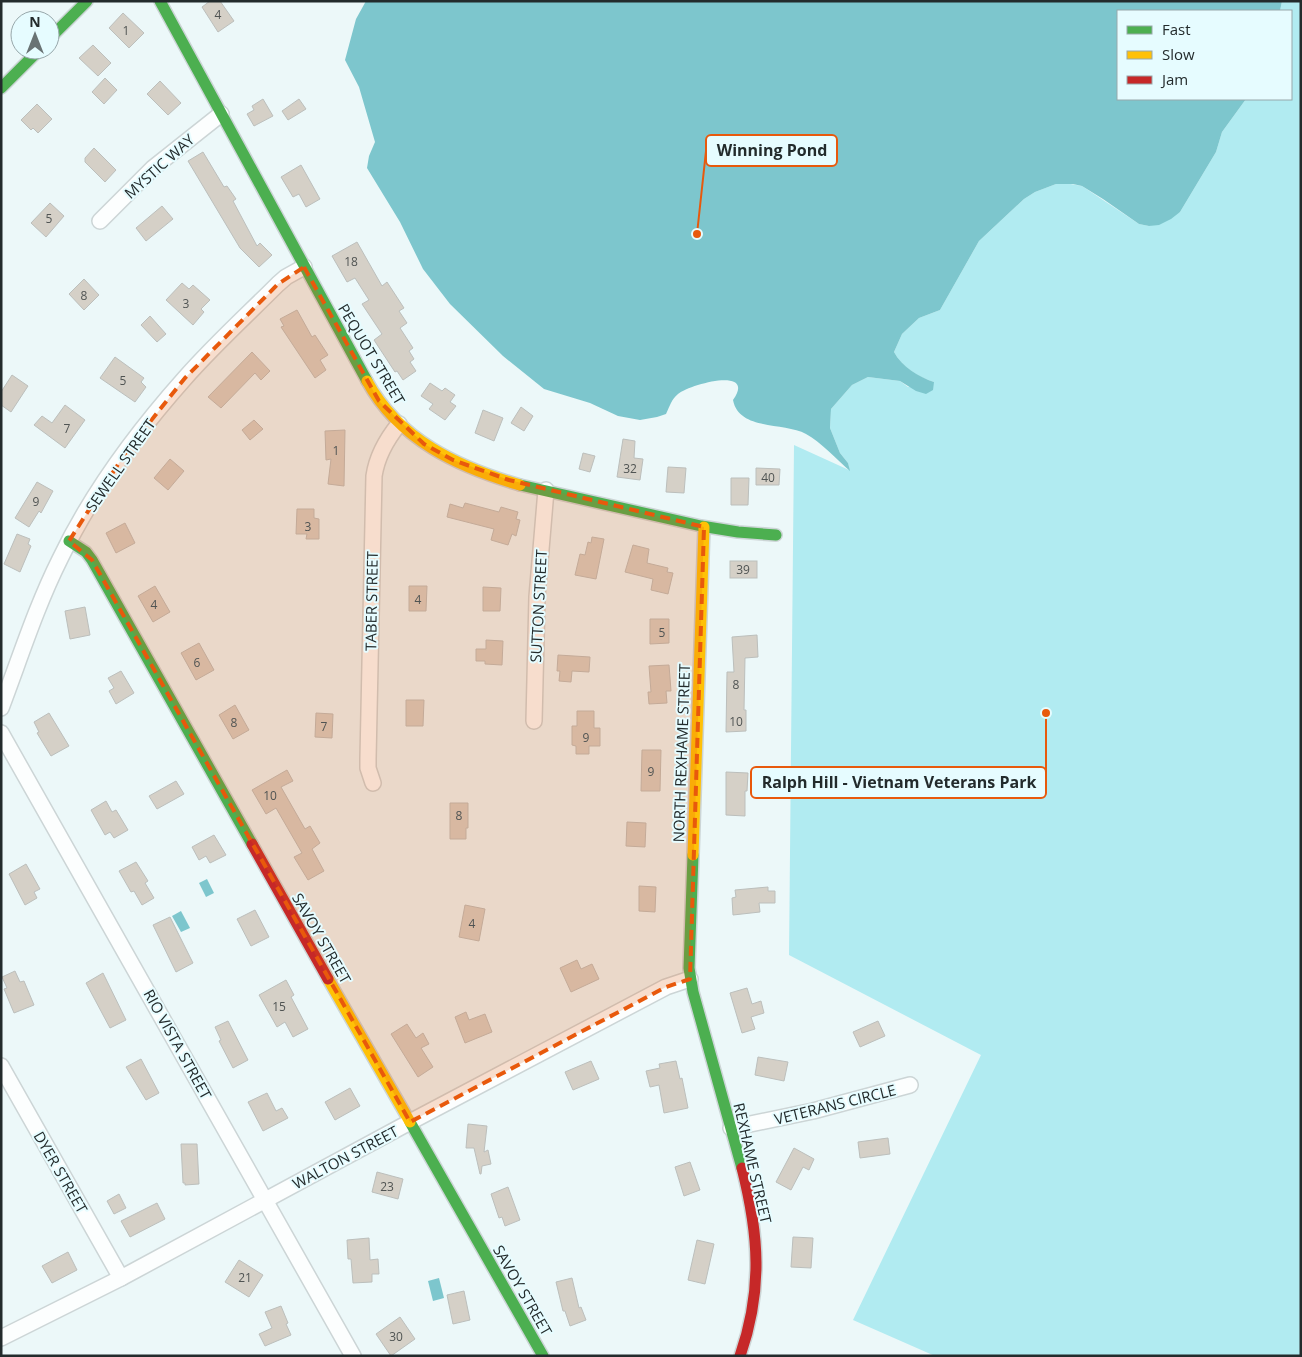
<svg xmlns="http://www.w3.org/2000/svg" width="1302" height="1357" font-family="'Open Sans',sans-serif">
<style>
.green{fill:#b1ebf1}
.water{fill:#7dc6cd}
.building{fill:#d5d0c7;stroke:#bcbfbc}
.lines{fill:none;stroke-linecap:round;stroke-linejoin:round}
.street-casing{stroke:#ccd5d6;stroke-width:18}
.fast-casing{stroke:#ccd5d6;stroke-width:14}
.slow-casing{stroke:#ccd5d6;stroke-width:14}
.jam-casing{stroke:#ccd5d6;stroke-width:14}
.street{stroke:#fcfefe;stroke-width:15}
.fast{stroke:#4caf50;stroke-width:11}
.slow{stroke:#ffc107;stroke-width:11}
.jam{stroke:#c62828;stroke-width:11}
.marked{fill:#e8590c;fill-opacity:0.2;stroke:#e8590c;stroke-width:4;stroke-dasharray:10 6;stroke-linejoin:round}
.labels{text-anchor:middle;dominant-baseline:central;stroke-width:4;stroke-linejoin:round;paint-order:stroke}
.number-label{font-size:12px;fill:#505453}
.street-label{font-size:15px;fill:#232b2c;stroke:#e6fcff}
.leader{fill:none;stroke:#e8590c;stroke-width:2}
.callout-dot{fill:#e8590c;stroke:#e6fcff;stroke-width:2}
.callout{fill:#e6fcff;stroke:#e8590c;stroke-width:2}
.callout-label{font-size:16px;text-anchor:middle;font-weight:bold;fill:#232b2c}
</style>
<rect width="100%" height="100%" fill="#ecf8f9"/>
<path class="green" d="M1282,1h19v1355h-366l-82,-36 128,-265 -192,-100 5,-510 55,25 -1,-7 -8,-10 -10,-25 1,-19 21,-24 16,-8 32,4 8,6 26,-5c-16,-5 -32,-15 -40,-30l8,-18 17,-16 21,-8 39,-69 45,-42 11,-7 21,-8 9,-1 17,3 57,38 10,2 31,-14 36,-60 6,-20 24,-33h45v-88h-11z"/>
<g class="water">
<path d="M366,1h916l-2,10h-162v88h128l-24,33 -6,20 -36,60 -9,7 -12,6 -10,1 -10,-2 -36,-25 -21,-13 -9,-2h-17l-21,8 -11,7 -45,42 -39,69 -21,8 -17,16 -8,18c8,15 25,25 40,30l-1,8 -7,4 -10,-3 -16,-10 -32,-4 -16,8 -21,24 -1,19 10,25 8,10 2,8c-13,-11 -30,-30 -44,-37 -22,-12 -67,-3 -73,-34 24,-34 -43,-16 -55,-6 -7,6 -8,12 -12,20l-9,3 -17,3 -22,-4 -28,-13 -46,-14 -41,-33 -53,-52 -27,-35 -23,-47 -33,-54 2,-12 6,-14 -16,-55 -14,-27 11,-41z"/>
<polygon points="207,879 214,893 206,897 199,883"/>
<polygon points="181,911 190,928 181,932 172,916"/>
<polygon points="439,1278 444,1298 433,1301 428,1281"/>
</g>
<g class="building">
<polygon points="210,1 220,1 234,21 218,32 202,7"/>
<polygon points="123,13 144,33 129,48 109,28"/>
<polygon points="93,45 111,63 98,76 79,58"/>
<polygon points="105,78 117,90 104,104 92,92"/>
<polygon points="160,81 181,103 168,115 147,94"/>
<polygon points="263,99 273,116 254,126 247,114 254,110 252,106"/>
<polygon points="299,99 306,109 288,120 282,111"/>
<polygon points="37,104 52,119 38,133 33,128 31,130 21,120"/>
<polygon points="94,148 116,170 105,182 85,162 85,158"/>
<polygon points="203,152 224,187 227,186 236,199 233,201 257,246 260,243 272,255 259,267 240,248 188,161"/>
<polygon points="301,165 320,199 306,207 299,194 293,197 281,177"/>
<polygon points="50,203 64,216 46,237 31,223"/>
<polygon points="162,206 173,219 146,241 136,228"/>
<polygon points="357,242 382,286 387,282 404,308 399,311 407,323 400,328 413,348 409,351 414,359 410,362 416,371 403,380 397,371 395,372 374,340 382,334 362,304 369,300 355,278 347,282 332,256"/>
<polygon points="84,279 99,295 84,310 69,294"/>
<polygon points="182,283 189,289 193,285 210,300 201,309 204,312 193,325 166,300"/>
<polygon points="297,310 312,337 315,335 328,355 320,360 326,370 315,378 281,327 284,326 280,319"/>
<polygon points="150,316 166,334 157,342 141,325"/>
<polygon points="252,352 270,371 261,380 255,373 221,408 208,397"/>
<polygon points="115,357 144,378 141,382 146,387 135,402 100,378"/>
<polygon points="12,375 28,386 11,412 1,405 1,392"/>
<polygon points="430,383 442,391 445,388 455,395 450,402 456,406 445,420 429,409 433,404 421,396"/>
<polygon points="65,405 85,420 65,448 34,425 42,416 52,423"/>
<polygon points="521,407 533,416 524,431 511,423"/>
<polygon points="483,410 503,418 494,441 475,433"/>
<polygon points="254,420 263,429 250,440 242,430"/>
<polygon points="345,430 344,486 328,484 331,459 326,460 325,431"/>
<polygon points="623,439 635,441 634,458 643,459 640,480 617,477"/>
<polygon points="583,453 595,456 590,472 579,469"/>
<polygon points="170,459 184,471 168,490 154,478"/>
<polygon points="668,467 686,468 684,493 666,492"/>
<polygon points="756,468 780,469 779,485 756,485"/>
<polygon points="731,478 749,478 748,505 731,505"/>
<polygon points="37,482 53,491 41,513 39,511 29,527 15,518"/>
<polygon points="465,503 499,512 501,507 518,512 516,519 520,520 516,536 512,534 508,545 491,540 494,529 447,517 450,504 463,508"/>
<polygon points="297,509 314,509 314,518 319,519 319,539 306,539 307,534 296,534"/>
<polygon points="125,523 135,543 116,553 106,533"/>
<polygon points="17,534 30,539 28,544 31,546 20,572 4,564"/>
<polygon points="592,537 604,539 596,579 575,575 580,554 585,555 588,542 591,543"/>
<polygon points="633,545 649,549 647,563 668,568 667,572 673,573 668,594 651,590 653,579 625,572"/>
<rect x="730" y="561" width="27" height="17"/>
<polygon points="155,586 170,612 153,622 138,596"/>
<polygon points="409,586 427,586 426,611 409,611"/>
<polygon points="483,587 501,588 500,611 483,611"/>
<polygon points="85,607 90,635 70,639 65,611"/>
<polygon points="650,619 669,619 669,643 650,644"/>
<polygon points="757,635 758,657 745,658 744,710 746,710 746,731 726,732 727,672 734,672 732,637"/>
<polygon points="486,640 503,641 502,665 485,664 485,661 476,661 476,649 486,649"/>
<polygon points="199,643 214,670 196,680 181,653"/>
<polygon points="558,655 590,657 589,672 572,671 571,682 559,681 560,671 557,671"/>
<polygon points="669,665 671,691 666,691 667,703 649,704 648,692 651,692 649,666"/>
<polygon points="121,671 134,693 116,704 109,691 114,688 108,678"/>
<polygon points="406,700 424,700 423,726 406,726"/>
<polygon points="235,705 249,730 233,739 219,715"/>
<polygon points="577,711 594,711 594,728 600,728 600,746 589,746 589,754 576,754 576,746 572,745 572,726 577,726"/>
<polygon points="49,713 69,746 51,756 37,733 39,732 34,722"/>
<polygon points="316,713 333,714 332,738 315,737"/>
<polygon points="642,750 661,750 660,791 641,791"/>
<polygon points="287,770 293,781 281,787 305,829 310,826 320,843 312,849 324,871 308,880 294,857 302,853 276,808 266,814 252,790"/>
<polygon points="726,772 748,773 747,791 745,791 745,816 726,815"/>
<polygon points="176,781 184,794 157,809 149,796"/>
<polygon points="106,801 112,812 116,810 128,830 114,838 110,832 105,835 91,810"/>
<polygon points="450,803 468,803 468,828 466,828 466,839 450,839"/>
<polygon points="627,822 646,823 645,847 626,846"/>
<polygon points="214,835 226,855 210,863 206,856 199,860 192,847"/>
<polygon points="136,862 148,881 145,883 154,898 142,905 134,891 131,892 119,871"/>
<polygon points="26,864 40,889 34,892 37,898 25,905 9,874"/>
<polygon points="639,886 656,887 655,912 639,911"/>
<polygon points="768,887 768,891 775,891 775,903 759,903 760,912 733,915 732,898 736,897 735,890"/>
<polygon points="465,905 485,909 479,941 459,937"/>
<polygon points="255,910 269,937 251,946 237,919"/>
<polygon points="170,917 193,963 176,972 153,925"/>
<polygon points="577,960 581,969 592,964 599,979 571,992 560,968"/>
<polygon points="15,971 20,982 24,981 34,1005 14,1013 4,989 7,988 2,977"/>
<polygon points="103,973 126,1020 110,1028 86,983"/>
<polygon points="286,980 294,995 291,997 308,1029 293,1037 285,1022 277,1027 259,995"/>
<polygon points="747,988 752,1004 761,1001 764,1013 751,1017 755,1029 742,1033 730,993"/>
<polygon points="466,1012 469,1020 485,1014 492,1032 465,1043 455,1017"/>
<polygon points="228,1021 248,1060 233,1068 219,1041 221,1040 215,1027"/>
<polygon points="878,1021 885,1036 860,1047 853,1032"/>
<polygon points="407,1024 416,1038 423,1033 429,1044 421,1048 433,1067 418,1077 391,1034"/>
<polygon points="758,1057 788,1062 784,1081 755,1075"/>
<polygon points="141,1059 159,1093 146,1100 126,1067"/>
<polygon points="591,1061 599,1079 573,1090 565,1072"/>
<polygon points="676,1061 680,1079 682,1078 688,1108 664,1113 659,1085 650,1087 646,1071 660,1068 659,1064"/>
<polygon points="350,1088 360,1106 335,1120 325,1102"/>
<polygon points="267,1093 276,1111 282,1108 288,1118 263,1131 248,1102"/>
<polygon points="468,1124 487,1126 484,1152 488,1150 491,1164 482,1166 481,1174 480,1174 474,1148 466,1148"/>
<polygon points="888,1138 890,1154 860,1158 858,1142"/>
<polygon points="181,1144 197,1144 199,1184 185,1185 185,1183 183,1183"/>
<polygon points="794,1148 814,1159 809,1170 803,1167 791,1190 776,1182"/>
<polygon points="690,1162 700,1190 684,1196 675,1167"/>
<polygon points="377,1172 403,1179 398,1199 372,1192"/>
<polygon points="508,1187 520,1220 505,1226 502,1217 499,1218 491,1194"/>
<polygon points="119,1194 126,1208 114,1214 107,1201"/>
<polygon points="157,1203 165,1219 130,1237 121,1221"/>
<polygon points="793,1237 813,1238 811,1268 791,1267"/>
<polygon points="369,1238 370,1260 378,1259 379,1274 372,1274 372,1282 353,1283 351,1259 348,1259 347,1240"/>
<polygon points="697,1240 714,1244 705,1284 688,1280"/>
<polygon points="68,1252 77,1270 52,1283 42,1266"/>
<polygon points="239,1260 263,1275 249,1297 225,1282"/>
<polygon points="572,1278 579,1308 581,1307 586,1320 570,1326 565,1311 563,1311 556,1282"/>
<polygon points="464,1291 470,1320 453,1324 447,1295"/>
<polygon points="281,1306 288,1323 286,1324 291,1335 265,1346 259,1334 272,1328 265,1312"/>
<polygon points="400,1317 415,1339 391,1356 376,1334"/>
</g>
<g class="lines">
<g class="street-casing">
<g id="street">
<polyline points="100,221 153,168 221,114"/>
<path d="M1,708c19,-50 35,-101 59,-149 31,-65 77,-127 125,-181 29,-33 62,-63 93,-94l8,-7 18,-10"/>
<polyline points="534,721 537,597 546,490"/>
<polyline points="1,733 353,1356"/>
<path d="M373,783l-5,-15v-9l6,-283c3,-20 12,-36 25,-52"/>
<polyline points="1,1066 121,1278"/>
<polyline points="731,1128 813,1111 910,1085"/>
<polyline points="1,1338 121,1278 410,1122 666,987 690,979"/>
</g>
</g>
<g class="fast-casing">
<g id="fast">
<polyline points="160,1 367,381"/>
<polyline points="50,38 87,1"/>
<polyline points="1,88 39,50"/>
<polyline points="520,485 701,526 738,532 776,535"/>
<polyline points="69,541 86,552 92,560 252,844"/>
<polyline points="693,855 689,968 693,992 742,1168"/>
<polyline points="410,1122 543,1356"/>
</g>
</g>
<g class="slow-casing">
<g id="slow">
<path d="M367,381c32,59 91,86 153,104"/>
<polyline points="693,855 704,527"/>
<polyline points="328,979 410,1122"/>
</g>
</g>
<g class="jam-casing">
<g id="jam">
<polyline points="252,844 328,979"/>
<path d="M740,1356c23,-66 19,-121 2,-188"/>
</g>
</g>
<use href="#street" class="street"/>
<use href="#fast" class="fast"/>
<use href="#slow" class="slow"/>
<use href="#jam" class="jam"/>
</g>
<path class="marked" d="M304,267l75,134 45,43 29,16 56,20 195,47 -14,452 -24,8 -256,135 -318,-562 -23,-19 57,-89 59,-74 93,-94z"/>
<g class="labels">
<g class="number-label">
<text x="218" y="14">4</text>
<text x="126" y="30">1</text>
<text x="49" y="218">5</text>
<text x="351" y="261">18</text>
<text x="84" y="295">8</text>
<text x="186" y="303">3</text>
<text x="123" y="380">5</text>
<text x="67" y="428">7</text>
<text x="336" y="450">1</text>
<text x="630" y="468">32</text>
<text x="768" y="477">40</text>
<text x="36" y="501">9</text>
<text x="308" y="526">3</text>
<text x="743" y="569">39</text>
<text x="418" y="599">4</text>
<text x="154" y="604">4</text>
<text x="662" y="632">5</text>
<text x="197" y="662">6</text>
<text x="736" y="684">8</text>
<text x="736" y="721">10</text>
<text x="234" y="722">8</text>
<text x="324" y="726">7</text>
<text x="586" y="737">9</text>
<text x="651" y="771">9</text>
<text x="270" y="795">10</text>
<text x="459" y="815">8</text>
<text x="472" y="923">4</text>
<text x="279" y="1006">15</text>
<text x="387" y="1186">23</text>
<text x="245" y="1277">21</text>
<text x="396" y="1336">30</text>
</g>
<g class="street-label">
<text transform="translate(159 166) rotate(-42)">MYSTIC WAY</text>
<text transform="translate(372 354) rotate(59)">PEQUOT STREET</text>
<text transform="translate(120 465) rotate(-55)">SEWELL STREET</text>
<text transform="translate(371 601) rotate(-89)">TABER STREET</text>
<text transform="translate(538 606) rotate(-87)">SUTTON STREET</text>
<text transform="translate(681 753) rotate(-88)">NORTH REXHAME STREET</text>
<text transform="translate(322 938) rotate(60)">SAVOY STREET</text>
<text transform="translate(178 1044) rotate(61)">RIO VISTA STREET</text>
<text transform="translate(835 1104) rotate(-14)">VETERANS CIRCLE</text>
<text transform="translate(345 1157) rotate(-28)">WALTON STREET</text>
<text transform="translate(753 1163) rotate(77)">REXHAME STREET</text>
<text transform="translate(61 1172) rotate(60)">DYER STREET</text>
<text transform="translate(523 1290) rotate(60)">SAVOY STREET</text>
</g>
</g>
<path class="leader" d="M697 234L706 151M1046 713L1046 782"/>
<g class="callout-dot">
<circle cx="697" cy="234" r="5"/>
<circle cx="1046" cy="713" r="5"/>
</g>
<g class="callout">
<rect x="706" y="135" width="131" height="31" rx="5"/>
<rect x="751" y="767" width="295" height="31" rx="5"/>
</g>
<g class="callout-label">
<text x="772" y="156">Winning Pond</text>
<text x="899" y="788">Ralph Hill - Vietnam Veterans Park</text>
</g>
<rect width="1302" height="1357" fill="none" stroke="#232b2c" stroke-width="5"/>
<rect x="1117" y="10" width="175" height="90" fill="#e6fcff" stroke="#98a8ab"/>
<rect x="1127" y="26" width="25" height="8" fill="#4caf50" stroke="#98a8ab"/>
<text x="1162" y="35" font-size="15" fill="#232b2c">Fast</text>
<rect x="1127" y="51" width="25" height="8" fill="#ffc107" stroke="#98a8ab"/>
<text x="1162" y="60" font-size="15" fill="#232b2c">Slow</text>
<rect x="1127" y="76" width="25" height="8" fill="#c62828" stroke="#98a8ab"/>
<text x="1162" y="85" font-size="15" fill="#232b2c">Jam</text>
<g transform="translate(35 35)"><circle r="24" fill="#e6fcff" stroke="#98a8ab"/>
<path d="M0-4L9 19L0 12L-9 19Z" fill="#697374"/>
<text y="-8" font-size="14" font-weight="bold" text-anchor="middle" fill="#232b2c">N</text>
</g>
</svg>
